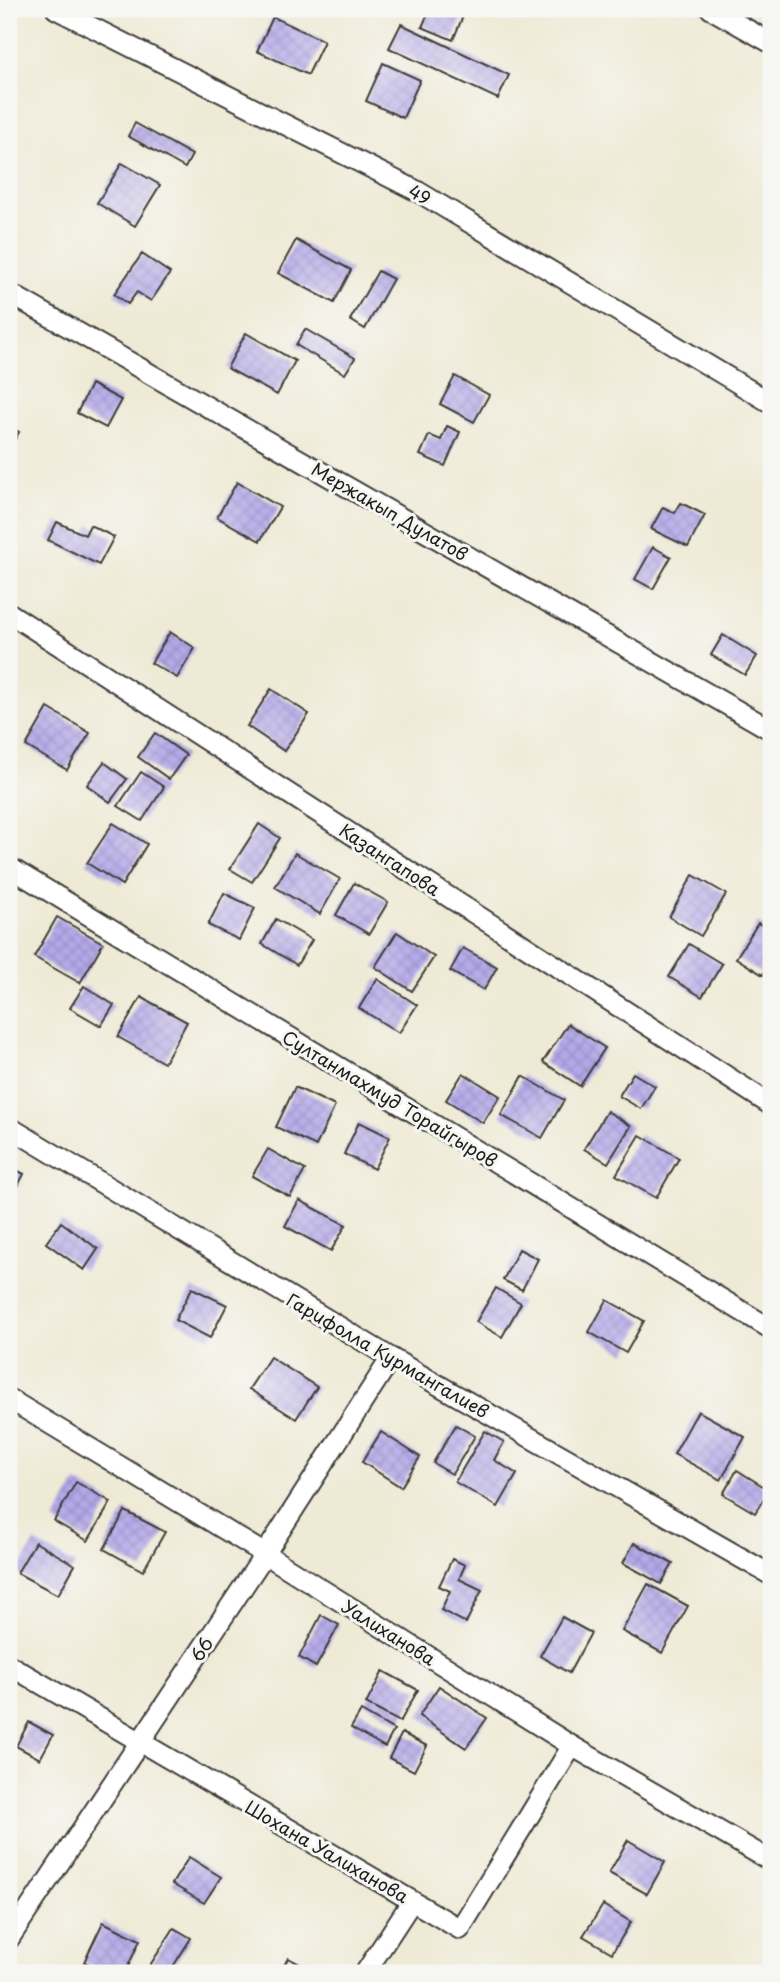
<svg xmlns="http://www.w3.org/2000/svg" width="780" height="1982" font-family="'Playpen Sans',sans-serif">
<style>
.building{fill:url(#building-cross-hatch)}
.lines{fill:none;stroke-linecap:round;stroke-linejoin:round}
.minor-casing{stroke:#3c3b38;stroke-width:23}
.minor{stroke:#fff;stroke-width:19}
.labels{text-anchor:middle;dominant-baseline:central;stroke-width:6;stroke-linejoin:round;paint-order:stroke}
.street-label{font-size:18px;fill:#1c1c1c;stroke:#f6f6f2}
</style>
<defs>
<pattern id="building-cross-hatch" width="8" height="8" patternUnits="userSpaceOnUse" patternTransform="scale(1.75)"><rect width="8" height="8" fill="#b3a9e9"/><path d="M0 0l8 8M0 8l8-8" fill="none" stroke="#9991c7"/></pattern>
</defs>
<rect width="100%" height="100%" fill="#f6f6f2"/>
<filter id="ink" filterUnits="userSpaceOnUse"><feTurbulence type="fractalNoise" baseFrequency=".0143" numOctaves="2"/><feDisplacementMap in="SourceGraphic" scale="14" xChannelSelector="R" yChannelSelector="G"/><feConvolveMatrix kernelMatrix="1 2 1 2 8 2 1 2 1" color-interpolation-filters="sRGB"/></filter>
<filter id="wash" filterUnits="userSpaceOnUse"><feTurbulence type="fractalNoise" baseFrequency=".00686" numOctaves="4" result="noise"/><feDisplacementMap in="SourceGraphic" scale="28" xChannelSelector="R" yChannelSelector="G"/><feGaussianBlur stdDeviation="1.57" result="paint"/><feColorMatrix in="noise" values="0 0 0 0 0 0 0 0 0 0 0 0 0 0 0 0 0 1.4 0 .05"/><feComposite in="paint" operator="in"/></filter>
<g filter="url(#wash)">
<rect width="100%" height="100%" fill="#efead6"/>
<g id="blocks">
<g class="building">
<polygon points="430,9 466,9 453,40 422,27"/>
<polygon points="273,17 324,41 308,75 257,51"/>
<polygon points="401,24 509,75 498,99 389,48"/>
<polygon points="383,63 420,80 403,118 366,101"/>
<polygon points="135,123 192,155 185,168 128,136"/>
<polygon points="122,163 160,185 135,226 97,203"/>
<polygon points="296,240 351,270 334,303 278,273"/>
<polygon points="142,254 170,273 151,301 137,292 128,304 114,294"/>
<polygon points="378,271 393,279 365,329 350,320"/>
<polygon points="305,329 355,358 345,374 296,345"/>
<polygon points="246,333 295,361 277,395 227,368"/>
<polygon points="455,376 489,395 474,422 440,404"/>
<polygon points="91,384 121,400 106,428 77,413"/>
<polygon points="447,426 460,432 445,466 420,455 429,435 441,440"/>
<polygon points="9,427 19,432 9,451"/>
<polygon points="237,482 280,507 260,541 217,517"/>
<polygon points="681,503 705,515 688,547 651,529 663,507 675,513"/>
<polygon points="57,522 85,535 90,525 114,537 99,565 48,540"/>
<polygon points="653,547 671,557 653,589 635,579"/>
<polygon points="170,632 195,648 177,678 151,663"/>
<polygon points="723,635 757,656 745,675 711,655"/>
<polygon points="271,689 309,714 284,751 247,726"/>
<polygon points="48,708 90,733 67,770 26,746"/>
<polygon points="155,733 186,755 169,779 138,757"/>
<polygon points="104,762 127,779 110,802 87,785"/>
<polygon points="141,772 164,787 142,821 118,806"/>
<polygon points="113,823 147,844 122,885 87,863"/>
<polygon points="259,824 280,838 252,882 230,869"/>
<polygon points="295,853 340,879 320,914 275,887"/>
<polygon points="693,875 726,894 701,936 669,917"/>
<polygon points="354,883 388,902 369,934 336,915"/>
<polygon points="224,893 255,908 239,940 208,925"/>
<polygon points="57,917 103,943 80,983 34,957"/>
<polygon points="276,919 312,940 297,965 262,944"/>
<polygon points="758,923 771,931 771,961 763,975 736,958"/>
<polygon points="397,932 434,957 412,991 375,967"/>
<polygon points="689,944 722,964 702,997 669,977"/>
<polygon points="463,948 497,967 484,990 450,971"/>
<polygon points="377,979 417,1005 399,1033 359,1008"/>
<polygon points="84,986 114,1005 101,1026 70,1008"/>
<polygon points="141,997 187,1022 164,1063 118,1037"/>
<polygon points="568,1024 605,1048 580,1086 543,1062"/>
<polygon points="463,1073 500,1096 483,1123 446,1100"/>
<polygon points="633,1073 655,1086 641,1109 619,1096"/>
<polygon points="523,1076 564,1100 542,1138 501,1115"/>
<polygon points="295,1087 335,1106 316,1146 276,1127"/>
<polygon points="607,1111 631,1126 608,1163 584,1149"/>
<polygon points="359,1122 390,1137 374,1169 344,1154"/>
<polygon points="640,1135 679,1158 656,1198 616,1175"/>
<polygon points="268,1149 305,1170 290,1197 252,1176"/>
<polygon points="9,1166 24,1174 9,1203"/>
<polygon points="299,1200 346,1225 331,1251 285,1226"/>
<polygon points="61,1222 98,1249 84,1270 46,1243"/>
<polygon points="519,1249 538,1259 522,1290 503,1280"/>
<polygon points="192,1288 227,1305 210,1338 175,1320"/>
<polygon points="496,1288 521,1303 502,1337 476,1322"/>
<polygon points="607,1300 644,1321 626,1353 589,1332"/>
<polygon points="270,1357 317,1387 296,1419 249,1389"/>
<polygon points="698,1411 745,1437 721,1480 674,1454"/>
<polygon points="456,1425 475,1436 452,1474 433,1463"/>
<polygon points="485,1431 504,1442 494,1460 517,1474 498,1507 455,1482"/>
<polygon points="381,1432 420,1457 401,1487 362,1462"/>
<polygon points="737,1470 769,1490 755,1513 723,1494"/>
<polygon points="76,1482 111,1502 88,1541 54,1521"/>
<polygon points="125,1511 165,1532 143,1571 104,1549"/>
<polygon points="35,1542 75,1565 58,1595 17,1573"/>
<polygon points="634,1543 673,1564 661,1584 623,1563"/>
<polygon points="452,1559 465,1565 459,1579 482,1590 466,1623 441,1610 450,1591 439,1586"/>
<polygon points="648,1584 688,1606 662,1653 622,1631"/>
<polygon points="321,1615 339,1625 316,1667 299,1657"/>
<polygon points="562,1617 591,1633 569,1673 540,1656"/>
<polygon points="383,1671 418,1690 400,1722 366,1704"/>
<polygon points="439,1686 487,1718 466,1748 419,1716"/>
<polygon points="361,1711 394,1730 385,1747 351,1728"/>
<polygon points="29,1722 53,1735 40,1759 16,1746"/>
<polygon points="402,1733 427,1746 414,1771 389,1758"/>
<polygon points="628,1840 665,1862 647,1894 609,1873"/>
<polygon points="189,1857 221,1877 204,1903 172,1884"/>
<polygon points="603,1905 631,1922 612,1953 583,1936"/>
<polygon points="103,1922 140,1940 125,1973 109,1973 84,1962"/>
<polygon points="174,1928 191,1938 169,1973 145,1973"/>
<polygon points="288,1958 317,1973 280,1973"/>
</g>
</g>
</g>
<g filter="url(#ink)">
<use href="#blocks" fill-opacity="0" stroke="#3c3b38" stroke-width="2"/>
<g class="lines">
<g class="minor-casing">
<g id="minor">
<polyline points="56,9 417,191 771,403"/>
<polyline points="711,9 771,43"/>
<polyline points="9,293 771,730"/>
<polyline points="9,613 771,1105"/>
<polyline points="9,867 771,1329"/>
<polyline points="9,1127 391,1358 771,1575"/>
<polyline points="9,1399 265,1554 572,1746 771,1861"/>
<polyline points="9,1665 460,1929 572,1746"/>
<polyline points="9,1939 265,1554 391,1358"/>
<polyline points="365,1973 412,1901"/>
</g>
</g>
<use href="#minor" class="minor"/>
</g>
</g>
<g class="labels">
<g class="street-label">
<text transform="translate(420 194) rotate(29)">49</text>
<text transform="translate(390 511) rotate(30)">Мержакып Дулатов</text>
<text transform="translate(390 859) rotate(33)">Казангапова</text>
<text transform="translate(390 1098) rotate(31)">Султанмахмуд Торайгыров</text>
<text transform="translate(388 1355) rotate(30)">Гарифолла Курмангалиев</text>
<text transform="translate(389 1632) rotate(32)">Уалиханова</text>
<text transform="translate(201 1649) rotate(-56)">66</text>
<text transform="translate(327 1851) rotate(30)">Шохана Уалиханова</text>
</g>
</g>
<rect width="780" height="1982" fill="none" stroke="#f6f6f2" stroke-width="35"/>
</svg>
